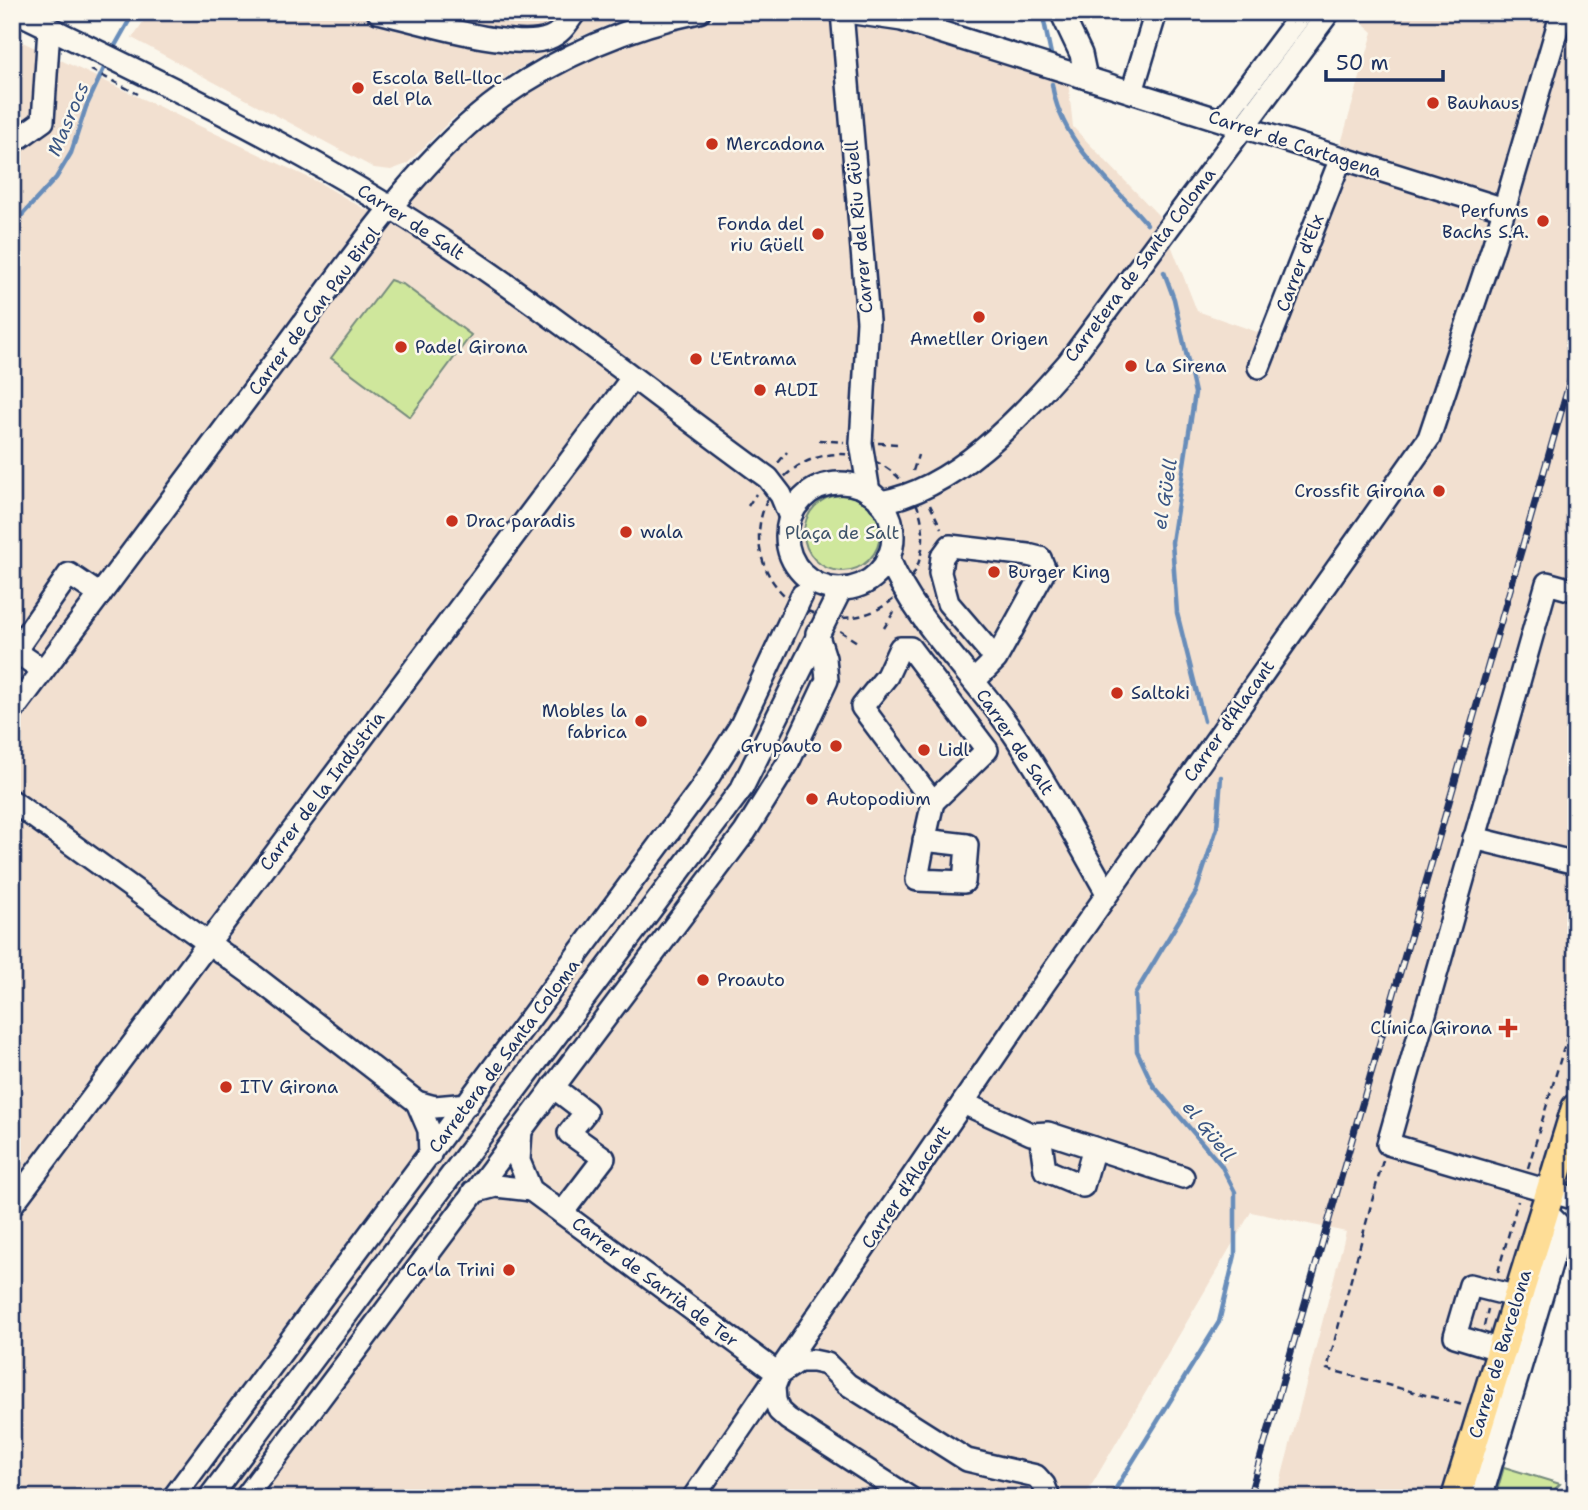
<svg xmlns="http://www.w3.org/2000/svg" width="1588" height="1510" font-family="'Shantell Sans',sans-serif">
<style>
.built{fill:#f2e0d0}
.green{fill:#cfe79c;stroke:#758b7d;stroke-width:2}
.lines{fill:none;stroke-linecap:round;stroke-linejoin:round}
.stream{stroke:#688dba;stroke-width:4.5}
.minor-casing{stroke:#1b2f5e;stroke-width:26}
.major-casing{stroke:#1b2f5e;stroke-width:33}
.path{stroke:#1b2f5e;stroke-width:2.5;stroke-dasharray:7 5;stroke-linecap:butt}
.minor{stroke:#fbf7ec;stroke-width:21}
.major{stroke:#fedd96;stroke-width:28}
.rail-casing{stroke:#1b2f5e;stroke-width:7}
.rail{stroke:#fbf7ec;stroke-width:4.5;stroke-dasharray:13;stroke-linecap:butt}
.poi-dot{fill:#c8321e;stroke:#fbf7ec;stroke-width:2.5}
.labels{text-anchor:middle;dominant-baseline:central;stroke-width:5;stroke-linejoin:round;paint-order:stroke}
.poi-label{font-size:18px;fill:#1b2f5e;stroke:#fbf7ec;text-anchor:start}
.street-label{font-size:18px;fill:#1b2f5e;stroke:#fbf7ec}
.park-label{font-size:18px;fill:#3f546a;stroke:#fbf7ec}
.water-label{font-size:19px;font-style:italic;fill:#3b5684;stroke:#fbf7ec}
</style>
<rect width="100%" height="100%" fill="#fbf7ec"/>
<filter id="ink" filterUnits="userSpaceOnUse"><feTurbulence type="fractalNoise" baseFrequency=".0143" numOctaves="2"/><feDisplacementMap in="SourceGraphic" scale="14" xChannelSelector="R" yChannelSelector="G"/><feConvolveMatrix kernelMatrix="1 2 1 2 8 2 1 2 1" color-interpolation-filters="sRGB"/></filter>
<g filter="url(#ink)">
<g class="built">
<polygon points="150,12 639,12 565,43 509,75 450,121 407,164 391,170 374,168 132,38"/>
<polygon points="1350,12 1576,12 1576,1202 1548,1194 1455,1498 1276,1498 1346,1232 1251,1212 1084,1498 12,1498 12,37 320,183 368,211 411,172 516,93 597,55 694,22 846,15 1068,80 1073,127 1160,217 1197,311 1269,336 1334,168 1373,32"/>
</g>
<g class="green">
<polygon points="390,280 404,285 471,335 410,417 331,358"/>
<circle cx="842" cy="533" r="38"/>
<polygon points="1504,1467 1560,1484 1546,1498 1495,1498"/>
</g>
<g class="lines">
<g class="stream">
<polyline points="1042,12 1052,59"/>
<polyline points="112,51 134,12"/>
<path d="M1052,84c8,58 59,97 95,140"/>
<polyline points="12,226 56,178 71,153 86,107 107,62"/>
<polyline points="1164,272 1174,299 1195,393 1172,542 1177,613 1204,721"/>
<polyline points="1110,1498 1219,1322 1235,1255 1235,1192 1221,1165 1153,1085 1137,1051 1135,994 1196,892 1217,828 1221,777"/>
</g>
<g class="minor-casing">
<g id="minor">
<path d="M17,12c127,62 255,122 376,197 131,81 251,179 375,269l13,17 9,22"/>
<path d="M378,12c39,9 137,40 171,26 13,-5 18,-15 26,-26"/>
<polyline points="842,12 868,321 861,443 869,492"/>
<polyline points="847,12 902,20 1504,209"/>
<polyline points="1061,12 1081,54 1086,78"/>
<polyline points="1132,92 1156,12"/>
<polyline points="1222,120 1303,12"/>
<polyline points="12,143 43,121 49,28"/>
<polyline points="1259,367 1341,158"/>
<circle cx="840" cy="536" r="53"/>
<path d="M880,502c74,-12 141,-85 188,-139l261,-351"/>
<path d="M888,557c27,65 81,113 121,170 36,52 66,110 98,166"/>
<polyline points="1576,591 1547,583 1388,1144 1576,1199"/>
<polygon points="900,648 910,648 987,750 933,802 862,707 887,676"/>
<polyline points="43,670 15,651 69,574 100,595"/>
<polyline points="974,681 996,659 1045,570 1040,558 1028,555 950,546 942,557 940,573 948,603 996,659"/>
<path d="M12,712c92,-123 184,-245 276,-368 60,-81 132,-188 214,-247 57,-41 128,-71 197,-85"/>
<polyline points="12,801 254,976 417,1102 435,1107 468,1104"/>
<polyline points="1474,838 1576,863"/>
<path d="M924,840l43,5 -3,37 -47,-2c4,-26 10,-52 16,-78"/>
<polyline points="553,1087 586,1112 569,1133 604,1158 562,1213"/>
<polyline points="417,1102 429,1130 430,1155"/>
<polyline points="963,1103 1031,1134 1048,1133 1183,1177"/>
<polyline points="521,1130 519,1161 531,1190 779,1374"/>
<polyline points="1040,1134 1045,1170 1083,1186 1094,1148"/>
<polyline points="473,1192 496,1186 531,1190"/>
<polyline points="12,1205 632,378"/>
<polyline points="1501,1350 1455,1336 1470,1285 1518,1297"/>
<polyline points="173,1498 700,790 740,727 802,595"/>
<polyline points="209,1498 742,788 841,589"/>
<polyline points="245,1498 745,832 788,763 827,680 825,658 817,633"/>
<polyline points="693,1498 1044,984 1429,438 1494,244 1562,12"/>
<polyline points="910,1498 788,1419 779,1411 775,1400 774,1387 779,1374 799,1361 813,1361 827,1364 847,1384 967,1460 1036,1476 1044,1485 1049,1498"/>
<polyline points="1481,1498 1562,1228 1544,1210"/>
</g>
</g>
<g class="major-casing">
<polyline id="major" points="1456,1498 1576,1108"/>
</g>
<g class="path">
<polyline points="91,70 138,94"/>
<polyline points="819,440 844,442"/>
<polyline points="878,443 899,444"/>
<circle cx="841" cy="536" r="82"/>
<polyline points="778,463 787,452"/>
<polyline points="913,471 918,455"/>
<polyline points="930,505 941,528"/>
<polyline points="748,506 756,494"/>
<polyline points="884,628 895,610"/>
<polyline points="840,631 857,642"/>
<polyline points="1383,1160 1327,1369 1463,1405"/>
<polyline points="1528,1168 1576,1007"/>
<polyline points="1498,1272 1518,1201"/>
<polyline points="1484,1326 1488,1309"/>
</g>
<use href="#minor" class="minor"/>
<use href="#major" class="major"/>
<g class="rail-casing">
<polyline id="rail" points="1249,1498 1576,360"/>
</g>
<use href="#rail" class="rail"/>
</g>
</g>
<g class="poi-dot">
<circle cx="358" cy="88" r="7"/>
<circle cx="1433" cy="103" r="7"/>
<circle cx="712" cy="144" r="7"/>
<circle cx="1543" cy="221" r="7"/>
<circle cx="818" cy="234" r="7"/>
<circle cx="979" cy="317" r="7"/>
<circle cx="401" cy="347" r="7"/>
<circle cx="696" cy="359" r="7"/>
<circle cx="1131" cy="366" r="7"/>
<circle cx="760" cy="390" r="7"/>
<circle cx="1439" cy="491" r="7"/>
<circle cx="452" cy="521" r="7"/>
<circle cx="626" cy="532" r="7"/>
<circle cx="994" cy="572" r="7"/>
<circle cx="1117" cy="693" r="7"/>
<circle cx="641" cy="721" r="7"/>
<circle cx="836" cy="746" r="7"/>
<circle cx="924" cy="750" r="7"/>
<circle cx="812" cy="799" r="7"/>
<circle cx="703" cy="980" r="7"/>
<path d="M1504.5 1017.5h7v7h7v7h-7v7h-7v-7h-7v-7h7z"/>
<circle cx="226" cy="1087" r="7"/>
<circle cx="509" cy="1270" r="7"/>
</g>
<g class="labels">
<g class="poi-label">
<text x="372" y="78">Escola Bell-lloc<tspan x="372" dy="21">del Pla</tspan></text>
<text x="1447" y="103">Bauhaus</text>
<text x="726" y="144">Mercadona</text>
<text x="1529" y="211" text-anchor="end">Perfums<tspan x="1529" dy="21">Bachs S.A.</tspan></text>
<text x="804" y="224" text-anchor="end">Fonda del<tspan x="804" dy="21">riu Güell</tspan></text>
<text x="979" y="339" text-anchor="middle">Ametller Origen</text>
<text x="415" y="347">Padel Girona</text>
<text x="710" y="359">L'Entrama</text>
<text x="1145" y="366">La Sirena</text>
<text x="774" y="390">ALDI</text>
<text x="1425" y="491" text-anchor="end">Crossfit Girona</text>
<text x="466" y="521">Drac paradis</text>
<text x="640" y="532">wala</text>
<text x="1008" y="572">Burger King</text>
<text x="1131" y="693">Saltoki</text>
<text x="627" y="711" text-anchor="end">Mobles la<tspan x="627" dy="21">fabrica</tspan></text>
<text x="822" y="746" text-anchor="end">Grupauto</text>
<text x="938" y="750">Lidl</text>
<text x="826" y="799">Autopodium</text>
<text x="717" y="980">Proauto</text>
<text x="1492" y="1028" text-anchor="end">Clínica Girona</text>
<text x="240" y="1087">ITV Girona</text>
<text x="495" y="1270" text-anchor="end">Ca la Trini</text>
</g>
<g class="street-label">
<text transform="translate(1295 144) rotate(18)">Carrer de Cartagena</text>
<text transform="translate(411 222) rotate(33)">Carrer de Salt</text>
<text transform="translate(859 227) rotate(-95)">Carrer del Riu Güell</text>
<text transform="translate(1300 263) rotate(-69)">Carrer d'Elx</text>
<text transform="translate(1140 265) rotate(-53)">Carretera de Santa Coloma</text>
<text transform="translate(314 311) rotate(-53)">Carrer de Can Pau Birol</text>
<text transform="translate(1229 721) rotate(-55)">Carrer d'Alacant</text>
<text transform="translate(1015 742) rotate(56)">Carrer de Salt</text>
<text transform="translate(322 791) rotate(-53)">Carrer de la Indústria</text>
<text transform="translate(504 1056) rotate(-53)">Carretera de Santa Coloma</text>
<text transform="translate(906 1187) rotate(-56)">Carrer d'Alacant</text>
<text transform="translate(655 1282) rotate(37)">Carrer de Sarrià de Ter</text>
<text transform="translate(1500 1354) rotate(-73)">Carrer de Barcelona</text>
</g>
<g class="park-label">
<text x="842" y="533">Plaça de Salt</text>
</g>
<g class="water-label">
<text transform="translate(68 119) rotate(-67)">Masrocs</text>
<text transform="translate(1165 494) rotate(-81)">el Güell</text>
<text transform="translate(1209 1131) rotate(51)">el Güell</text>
</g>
</g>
<rect width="1588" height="1510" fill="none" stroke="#fbf7ec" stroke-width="42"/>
<rect x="21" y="21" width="1546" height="1468" fill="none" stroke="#1b2f5e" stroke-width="2.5" filter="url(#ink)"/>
<path d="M1326 70v10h117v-10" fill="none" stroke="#1b2f5e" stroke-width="3.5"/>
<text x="1336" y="70" font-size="21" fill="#1b2f5e" stroke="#fbf7ec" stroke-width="5" paint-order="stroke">50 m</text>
</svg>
